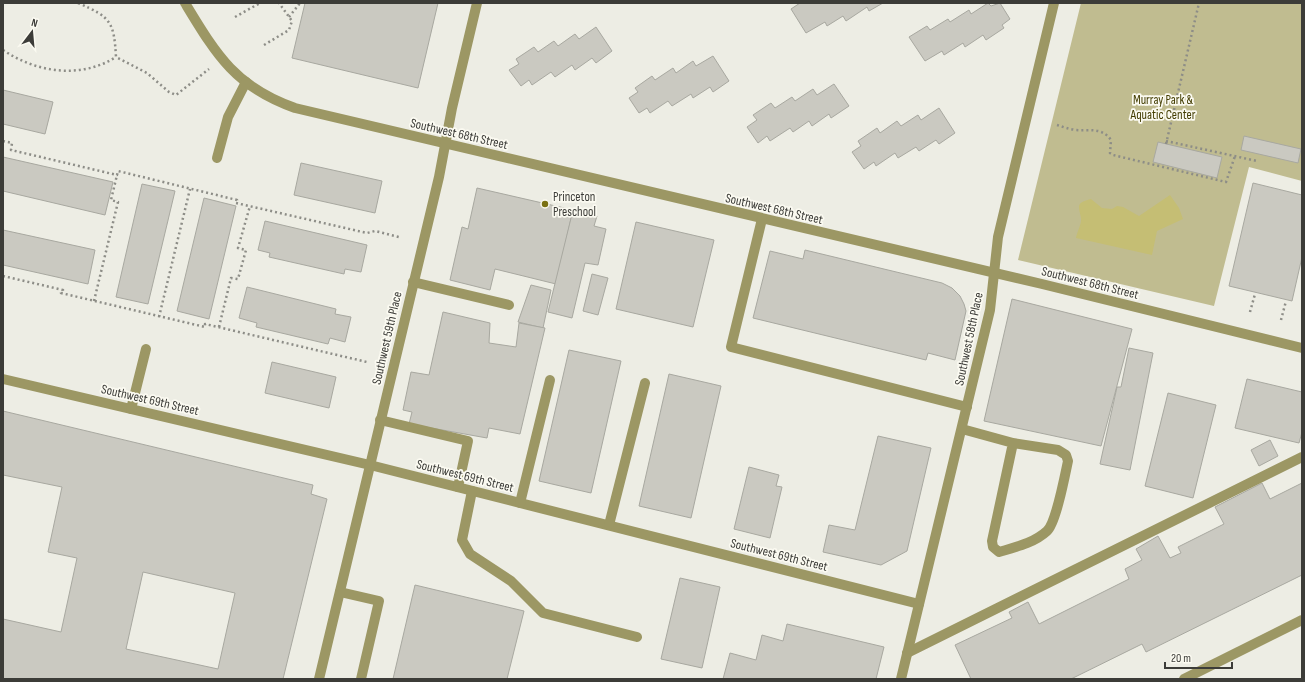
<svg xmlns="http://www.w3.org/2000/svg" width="1305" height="682" font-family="'Sofia Sans Condensed',sans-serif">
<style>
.green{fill:#c0bc90}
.water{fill:#c5be74}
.building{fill:#cac9c1;stroke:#a8a8a0;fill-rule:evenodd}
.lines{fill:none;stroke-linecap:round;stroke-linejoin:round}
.path{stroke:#8d8d87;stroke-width:2.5;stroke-dasharray:2 3;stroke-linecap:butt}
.minor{stroke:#9c9764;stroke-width:10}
.poi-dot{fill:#7a7112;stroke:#fbfaf1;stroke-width:1.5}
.labels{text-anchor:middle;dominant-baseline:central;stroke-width:3.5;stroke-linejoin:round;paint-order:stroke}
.park-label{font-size:13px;fill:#423c00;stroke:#fbfaf1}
.street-label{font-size:13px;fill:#3c3c38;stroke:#fbfaf1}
.poi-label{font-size:13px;fill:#3c3c38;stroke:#fbfaf1;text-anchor:start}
</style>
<rect width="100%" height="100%" fill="#edede4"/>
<polygon class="green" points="1081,3 1302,3 1302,181 1249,167 1214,306 1018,260"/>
<path class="water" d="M1170,195l9,13 4,11 -26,12 -5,24 -76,-17c1,-6 6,-15 5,-20 -2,-12 -6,-15 10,-19l11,9 10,1 5,-3 6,1 16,9z"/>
<g class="building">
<polygon points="305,3 438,3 418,88 292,58"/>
<polygon points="800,3 883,3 869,11 867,7 846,21 843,16 827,26 825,22 806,33 791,9"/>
<polygon points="988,3 991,6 1000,3 1010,19 1002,25 1004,28 986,40 983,35 965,47 963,43 944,55 942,51 925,61 909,37 927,26 930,30 948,19 950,22 969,10 971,14"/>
<polygon points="596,27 612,51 596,63 592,58 575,70 572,65 555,77 551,72 532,85 529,80 521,86 509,70 519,64 516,59 534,47 538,52 554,41 558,46 575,34 579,39"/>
<polygon points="713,56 729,81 713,92 710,87 693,98 691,94 672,106 668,101 650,113 647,108 639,113 629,98 638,92 635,88 652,76 655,80 673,68 676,73 693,61 696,66"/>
<polygon points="834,84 849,106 831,118 829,114 812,126 809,121 793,132 790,128 770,141 767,136 758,143 747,127 757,120 753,115 771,103 775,108 792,97 795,101 813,89 817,95"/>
<polygon points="3,90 53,102 45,134 3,124"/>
<polygon points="939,108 955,133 939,144 936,140 919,151 916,147 898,158 895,153 876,166 874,162 864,169 852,152 861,146 858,141 877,128 880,133 897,121 901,126 918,115 921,120"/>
<polygon points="1244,136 1301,149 1298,163 1241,150"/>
<polygon points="1158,142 1222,157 1217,178 1153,162"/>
<polygon points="3,157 113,182 105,215 3,191"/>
<polygon points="301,163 382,181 375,213 294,195"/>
<polygon points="1253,183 1302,195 1302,257 1292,301 1229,286"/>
<polygon points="142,184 175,191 148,304 116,297"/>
<polygon points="477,188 573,210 556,284 495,269 490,290 450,280 462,227 468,229"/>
<polygon points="204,198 236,206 209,319 177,311"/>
<polygon points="573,210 597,216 594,226 606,229 598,265 585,263 572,318 548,312"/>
<polygon points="265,221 367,245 361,272 345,269 344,274 269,257 270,253 258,250"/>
<polygon points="636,222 714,240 693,327 616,309"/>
<polygon points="3,230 95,250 88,284 3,265"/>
<polygon points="805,250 942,283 952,288 960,296 964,304 966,311 955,360 928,353 926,360 753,318 770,251 803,259"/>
<polygon points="592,274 608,278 598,315 583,311"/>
<polygon points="531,285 551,290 543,328 518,322"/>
<polygon points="247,287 336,309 335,314 351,317 345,342 330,338 328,344 256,327 257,323 239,318"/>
<polygon points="1012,299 1132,329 1101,446 984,421"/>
<polygon points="443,312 490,323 489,343 516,347 519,323 545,328 520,434 489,428 487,438 409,424 412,412 403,410 411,372 429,375"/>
<polygon points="1129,348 1153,353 1130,470 1100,464 1117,387 1121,387"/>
<polygon points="569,350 621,361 591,493 539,481"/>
<polygon points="272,362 336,377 329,408 265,393"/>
<polygon points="669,374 721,386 691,518 639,506"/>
<polygon points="1247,379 1302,392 1302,432 1299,443 1235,428"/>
<polygon points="1168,393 1216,405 1193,498 1145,486"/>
<path d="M3,411l310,74 -2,9 16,5 -44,180h-280v-60l58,13 16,-74 -29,-6 14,-65 -59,-12zM143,572l92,21 -17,76 -92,-20z"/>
<polygon points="878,436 931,448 907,551 881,565 823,552 829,525 855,530"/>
<polygon points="1270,440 1278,456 1259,466 1251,450"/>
<polygon points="749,467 779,475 776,486 782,487 770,538 734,529"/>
<polygon points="1262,483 1270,499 1302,483 1302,575 1146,652 1142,644 1071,679 971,679 955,645 1012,618 1009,612 1028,602 1039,624 1129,579 1125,569 1142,560 1136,549 1158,536 1170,558 1181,553 1178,547 1224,524 1215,507"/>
<polygon points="680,578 720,587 702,668 661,659"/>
<polygon points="415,585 524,611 507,679 393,679"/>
<polygon points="787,624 884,647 876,679 723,679 730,653 756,660 762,635 783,641"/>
</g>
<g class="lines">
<g class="path">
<path d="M78,3c33,14 36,19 38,54l31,16 22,19 7,3 33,-26"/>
<polyline points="235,17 260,3"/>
<polyline points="289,17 300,3"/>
<polyline points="264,45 289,30 292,21 279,3"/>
<path d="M3,50c34,23 78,29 113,7"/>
<path d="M1057,125c6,2 12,4 19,5 13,1 26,-3 35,10l-1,13 3,2 113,27 9,-26"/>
<polyline points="3,141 12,143 11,150 117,175 118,171 237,200 236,203 367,233 375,231 399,237"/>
<polyline points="1166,141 1257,161"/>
<polyline points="1166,144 1199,3"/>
<polyline points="3,276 63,290 61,293 205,327 205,324 367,362"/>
<polyline points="94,301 118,202 111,200 117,175"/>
<polyline points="1250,312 1255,294"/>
<polyline points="159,317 190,189"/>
<polyline points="1281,320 1286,301"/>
<polyline points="219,327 231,278 238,279 246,250 238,248 250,206"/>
</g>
<g class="minor">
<path d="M185,3c31,51 50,84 110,105l747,176 260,64"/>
<polyline points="217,158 228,117 246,82"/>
<polyline points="762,219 731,347 967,407"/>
<polyline points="413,282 509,305"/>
<polyline points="3,379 370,465 919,604"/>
<polyline points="131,409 146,349"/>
<polyline points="380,420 468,441 458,487"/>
<path d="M962,429l51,14 45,7 8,5 2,6c-3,14 -12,62 -21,70 -13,12 -31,16 -48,21l-6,-5 -1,-6 21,-98"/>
<polyline points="472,491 462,540 470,554 511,581 543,613 637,637"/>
<polyline points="520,503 550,380"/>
<polyline points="609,525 645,383"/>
<polyline points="340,592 379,601 361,679"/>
<polyline points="907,653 1302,457"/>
<polyline points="319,679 439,177 452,108 477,3"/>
<polyline points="901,679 990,310 998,237 1054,3"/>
<polyline points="1184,679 1302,620"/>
</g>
</g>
<circle class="poi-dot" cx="545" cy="204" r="4"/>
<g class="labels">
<g class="park-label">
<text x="1163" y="100">Murray Park &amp;<tspan x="1163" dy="15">Aquatic Center</tspan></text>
</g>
<g class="street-label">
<text transform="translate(459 134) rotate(13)">Southwest 68th Street</text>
<text transform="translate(774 209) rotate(13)">Southwest 68th Street</text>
<text transform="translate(1090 283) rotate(14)">Southwest 68th Street</text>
<text transform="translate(387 338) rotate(-77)">Southwest 59th Place</text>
<text transform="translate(969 339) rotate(-78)">Southwest 58th Place</text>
<text transform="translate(150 400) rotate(13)">Southwest 69th Street</text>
<text transform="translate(465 476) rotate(14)">Southwest 69th Street</text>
<text transform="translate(779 555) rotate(14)">Southwest 69th Street</text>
</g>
<g class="poi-label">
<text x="553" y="197">Princeton<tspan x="553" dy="15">Preschool</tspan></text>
</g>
</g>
<rect width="1305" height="682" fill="none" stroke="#3c3c38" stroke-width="8"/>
<g transform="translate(32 32) rotate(16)" stroke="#fbfaf1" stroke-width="3" paint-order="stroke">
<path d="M0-3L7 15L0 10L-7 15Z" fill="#3c3c38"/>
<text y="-6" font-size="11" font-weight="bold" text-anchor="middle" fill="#3c3c38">N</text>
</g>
<path d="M1165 662v6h67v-6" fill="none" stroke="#3c3c38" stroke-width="2"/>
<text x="1171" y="662" font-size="12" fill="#3c3c38" stroke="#fbfaf1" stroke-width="3" paint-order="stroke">20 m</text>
</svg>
